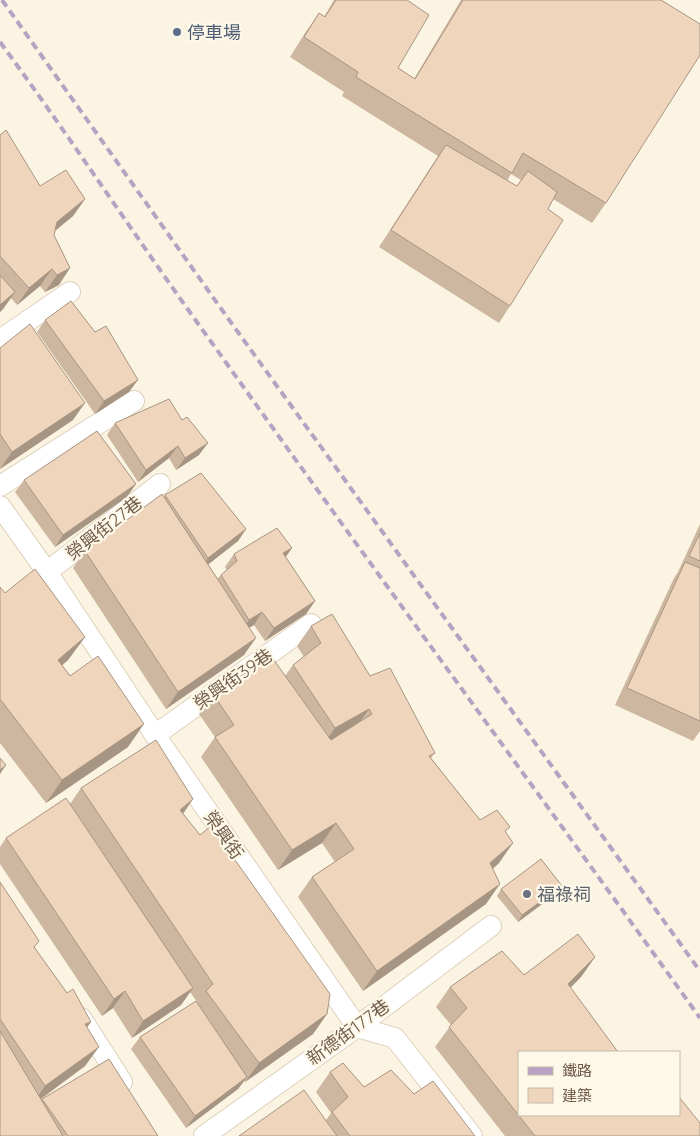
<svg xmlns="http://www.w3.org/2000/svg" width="700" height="1136" font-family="Quicksand,'Noto Sans TC',sans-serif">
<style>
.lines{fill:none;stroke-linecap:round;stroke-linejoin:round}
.lane-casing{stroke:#dfd1be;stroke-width:22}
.lane{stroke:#fff;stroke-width:20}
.rail{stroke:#b7a2c3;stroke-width:4;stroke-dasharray:8 5;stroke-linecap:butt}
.wall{fill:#ceb7a1;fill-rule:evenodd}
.shaded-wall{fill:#a79583}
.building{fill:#efd5bb;stroke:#a79583}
.service-dot{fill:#5c6f8a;stroke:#fef8e8;stroke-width:2}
.worship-dot{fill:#6b7280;stroke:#fef8e8;stroke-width:2}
.labels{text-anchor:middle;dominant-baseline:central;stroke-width:4.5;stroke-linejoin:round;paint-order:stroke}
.service-label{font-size:18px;fill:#4e5e75;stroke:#fef8e8;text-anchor:start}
.street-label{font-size:18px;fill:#715c4a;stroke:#fef8e8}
.worship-label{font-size:18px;fill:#5b616d;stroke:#fef8e8;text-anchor:start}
</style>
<rect width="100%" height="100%" fill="#fbf4e2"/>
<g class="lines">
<g class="lane-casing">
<g id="lane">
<polyline points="0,340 70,292"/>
<polyline points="0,486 134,401"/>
<polyline points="0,506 47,572 155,735 357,1027 395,1038 472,1136"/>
<polyline points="47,572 160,484"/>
<polyline points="155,735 311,624"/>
<polyline points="81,1018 122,1082"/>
<polyline points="204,1136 357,1027 491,926"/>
</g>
</g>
<use href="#lane" class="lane"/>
<g class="rail">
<polyline points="2,0 227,317 700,971"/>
<path d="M0,42c73,99 140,202 212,301 161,226 326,449 488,675"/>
</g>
</g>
<g class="wall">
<path d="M334,0h73l-9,68 16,11 47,-79h200l-55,203 -14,20 -39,-24 -5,10 -38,97 -11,17 -120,-76 59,-91 -96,-60 2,-4 -54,-35 15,-24 14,-20 5,4zM511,174l10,6 -4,6 -10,-5z"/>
<polygon points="0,135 40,186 85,199 73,216 55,231 54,235 59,285 45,292 40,286 17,305 11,298 3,309 0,312"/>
<polygon points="45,320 95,332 129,392 95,414 37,332"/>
<polygon points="0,348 73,420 0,469"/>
<polygon points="182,420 199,455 176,470 169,458 138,482 107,435 115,423"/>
<polygon points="24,480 127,497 55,547 15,492"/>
<polygon points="165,495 246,529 238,541 208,564 217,579 221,575 227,570 225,567 234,554 292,548 286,557 315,601 306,614 265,641 254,625 249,627 244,655 166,709 73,568 85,551 164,497"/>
<polygon points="700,524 700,731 693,741 615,705 674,578 678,572"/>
<polygon points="0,587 5,593 85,637 68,660 62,665 128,747 46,803 0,743"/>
<polygon points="311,626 370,676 435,753 431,758 480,820 506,832 499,863 493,869 486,904 363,991 298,897 312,877 335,862 322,843 278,870 201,757 215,737 199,714 213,694 285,676 293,665 304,657 297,646"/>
<polygon points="81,788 193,799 183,814 327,1014 313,1034 245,1082 244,1081 238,1089 186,1128 131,1049 140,1037 198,1003 190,992 181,1005 132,1038 113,1008 102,1016 0,864 0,847 6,838 70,804"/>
<polygon points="0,882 35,948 87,1027 85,1066 41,1099 41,1100 42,1099 158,1136 0,1136"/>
<polygon points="562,886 557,893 518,922 497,896 501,889"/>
<polygon points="595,957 581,977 570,988 519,1052 700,1136 505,1136 435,1047 451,1025 436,1007 450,987 524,975"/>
<polygon points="330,1072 364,1087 414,1094 475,1136 239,1136 326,1120 331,1113 316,1092"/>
</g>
<g class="shaded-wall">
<polygon points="85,199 73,216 45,239 57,222"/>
<polygon points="70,268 59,285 45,292 57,275"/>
<polygon points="52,269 40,286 17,305 29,288"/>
<polygon points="15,292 3,309 0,312 0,305"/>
<polygon points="138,380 129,392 95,414 104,401"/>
<polygon points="85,403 73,420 0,469 12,452"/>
<polygon points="208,443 199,455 176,470 185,458"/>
<polygon points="178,446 169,458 138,482 146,470"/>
<polygon points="136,484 127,497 55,547 63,535"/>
<polygon points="246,529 238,541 200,571 208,558"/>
<polygon points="292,548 283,560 283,553"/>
<polygon points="315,601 306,614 265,641 274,628"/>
<polygon points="262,612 254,625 240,633 249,620"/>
<polygon points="85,637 68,660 42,683 58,660"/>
<polygon points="256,638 244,655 166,709 178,692"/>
<polygon points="369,709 355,729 321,748 335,728"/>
<polygon points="144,724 128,747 46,803 62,780"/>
<polygon points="6,765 0,774 0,770"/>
<polygon points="193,799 179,819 180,810"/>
<polygon points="336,823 322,843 278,870 292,850"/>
<polygon points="513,843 499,863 476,883 490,863"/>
<polygon points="500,884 486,904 363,991 377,971"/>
<polygon points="562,886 557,893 518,922 522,915"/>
<polygon points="595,957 581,977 554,1004 568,984"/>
<polygon points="193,988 181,1005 132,1038 143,1021"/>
<polygon points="125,991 113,1008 102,1016 114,999"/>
<polygon points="327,1014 313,1034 245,1082 259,1063"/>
<polygon points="91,1022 77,1041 85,1024"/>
<polygon points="99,1047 85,1066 31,1106 45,1086"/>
<polygon points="247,1077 238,1089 186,1128 195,1116"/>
</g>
<g class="building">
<polygon points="336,0 407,0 429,15 398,68 415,79 463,0 661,0 700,24 700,55 606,203 523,153 512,173 356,77 358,72 304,37 319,13 325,17"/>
<polygon points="6,130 40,186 66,170 85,199 57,222 54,235 70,268 57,275 52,269 29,288 0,256 0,135"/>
<polygon points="446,145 517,186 528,171 557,192 548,209 563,220 510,306 391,230"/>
<polygon points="0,275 15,292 0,305"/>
<polygon points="71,301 95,332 106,326 138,380 104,401 45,320"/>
<polygon points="30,324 85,403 12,452 0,434 0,348"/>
<polygon points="169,399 182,420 187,417 208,443 185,458 178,446 146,470 115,423"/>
<polygon points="97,431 136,484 63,535 24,480"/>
<polygon points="201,473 246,529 208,558 165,495"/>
<polygon points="162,494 256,638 178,692 85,551"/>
<polygon points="277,528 292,548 283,553 315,601 274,628 262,612 249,620 221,575 237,561 234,554"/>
<polygon points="700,533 700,561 689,556"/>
<polygon points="685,562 700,568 700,721 627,688"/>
<polygon points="35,569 85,637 58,660 70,676 98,656 144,724 62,780 0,699 0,587 5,593"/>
<polygon points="332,614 370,676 390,668 435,753 429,756 480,820 497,810 510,827 505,831 513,843 490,863 500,884 377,971 312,877 354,849 336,823 292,850 215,737 234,725 213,694 271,656 331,740 372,714 369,709 335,728 293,665 321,643 311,626"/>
<polygon points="156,740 193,799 180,810 200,835 211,826 330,994 327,1014 259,1063 206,991 213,984 81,788"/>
<polygon points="0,758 6,765 0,770"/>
<polygon points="66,798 193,988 143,1021 125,991 114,999 6,838"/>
<polygon points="541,859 562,886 522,915 501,889"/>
<polygon points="0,882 39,941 34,947 67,993 73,989 91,1022 85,1024 99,1047 45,1086 0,1019"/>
<polygon points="578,934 595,957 568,984 618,1052 519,1052 519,1115 679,1115 679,1097 700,1123 700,1136 535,1136 449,1027 467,1008 450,987 502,951 524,975"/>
<polygon points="196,1001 247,1077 195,1116 140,1037"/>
<polygon points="0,1031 63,1136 0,1136"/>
<polygon points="109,1059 158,1136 68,1136 42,1099"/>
<polygon points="343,1063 364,1087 391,1070 414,1094 433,1081 475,1136 350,1136 332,1112 348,1097 330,1072"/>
<polygon points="304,1090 337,1136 239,1136"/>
</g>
<circle class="service-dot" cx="177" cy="32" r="5"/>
<circle class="worship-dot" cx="527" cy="894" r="5"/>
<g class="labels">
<g class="service-label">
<text x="187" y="32">停車場</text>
</g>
<g class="street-label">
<text transform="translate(104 528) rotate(-38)">榮興街27巷</text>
<text transform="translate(233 679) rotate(-35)">榮興街39巷</text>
<text transform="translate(224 835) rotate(55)">榮興街</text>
<text transform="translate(348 1032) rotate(-36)">新德街177巷</text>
</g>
<g class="worship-label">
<text x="537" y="894">福祿祠</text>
</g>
</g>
<rect x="518" y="1051" width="162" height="65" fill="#fef8e8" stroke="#c6baa9"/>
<rect x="528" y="1067" width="25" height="8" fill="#b7a2c3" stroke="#c6baa9"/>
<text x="562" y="1076" font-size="15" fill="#715c4a">鐵路</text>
<rect x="528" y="1088" width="25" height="15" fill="#efd5bb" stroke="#c6baa9"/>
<text x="562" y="1101" font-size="15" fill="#715c4a">建築</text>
</svg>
